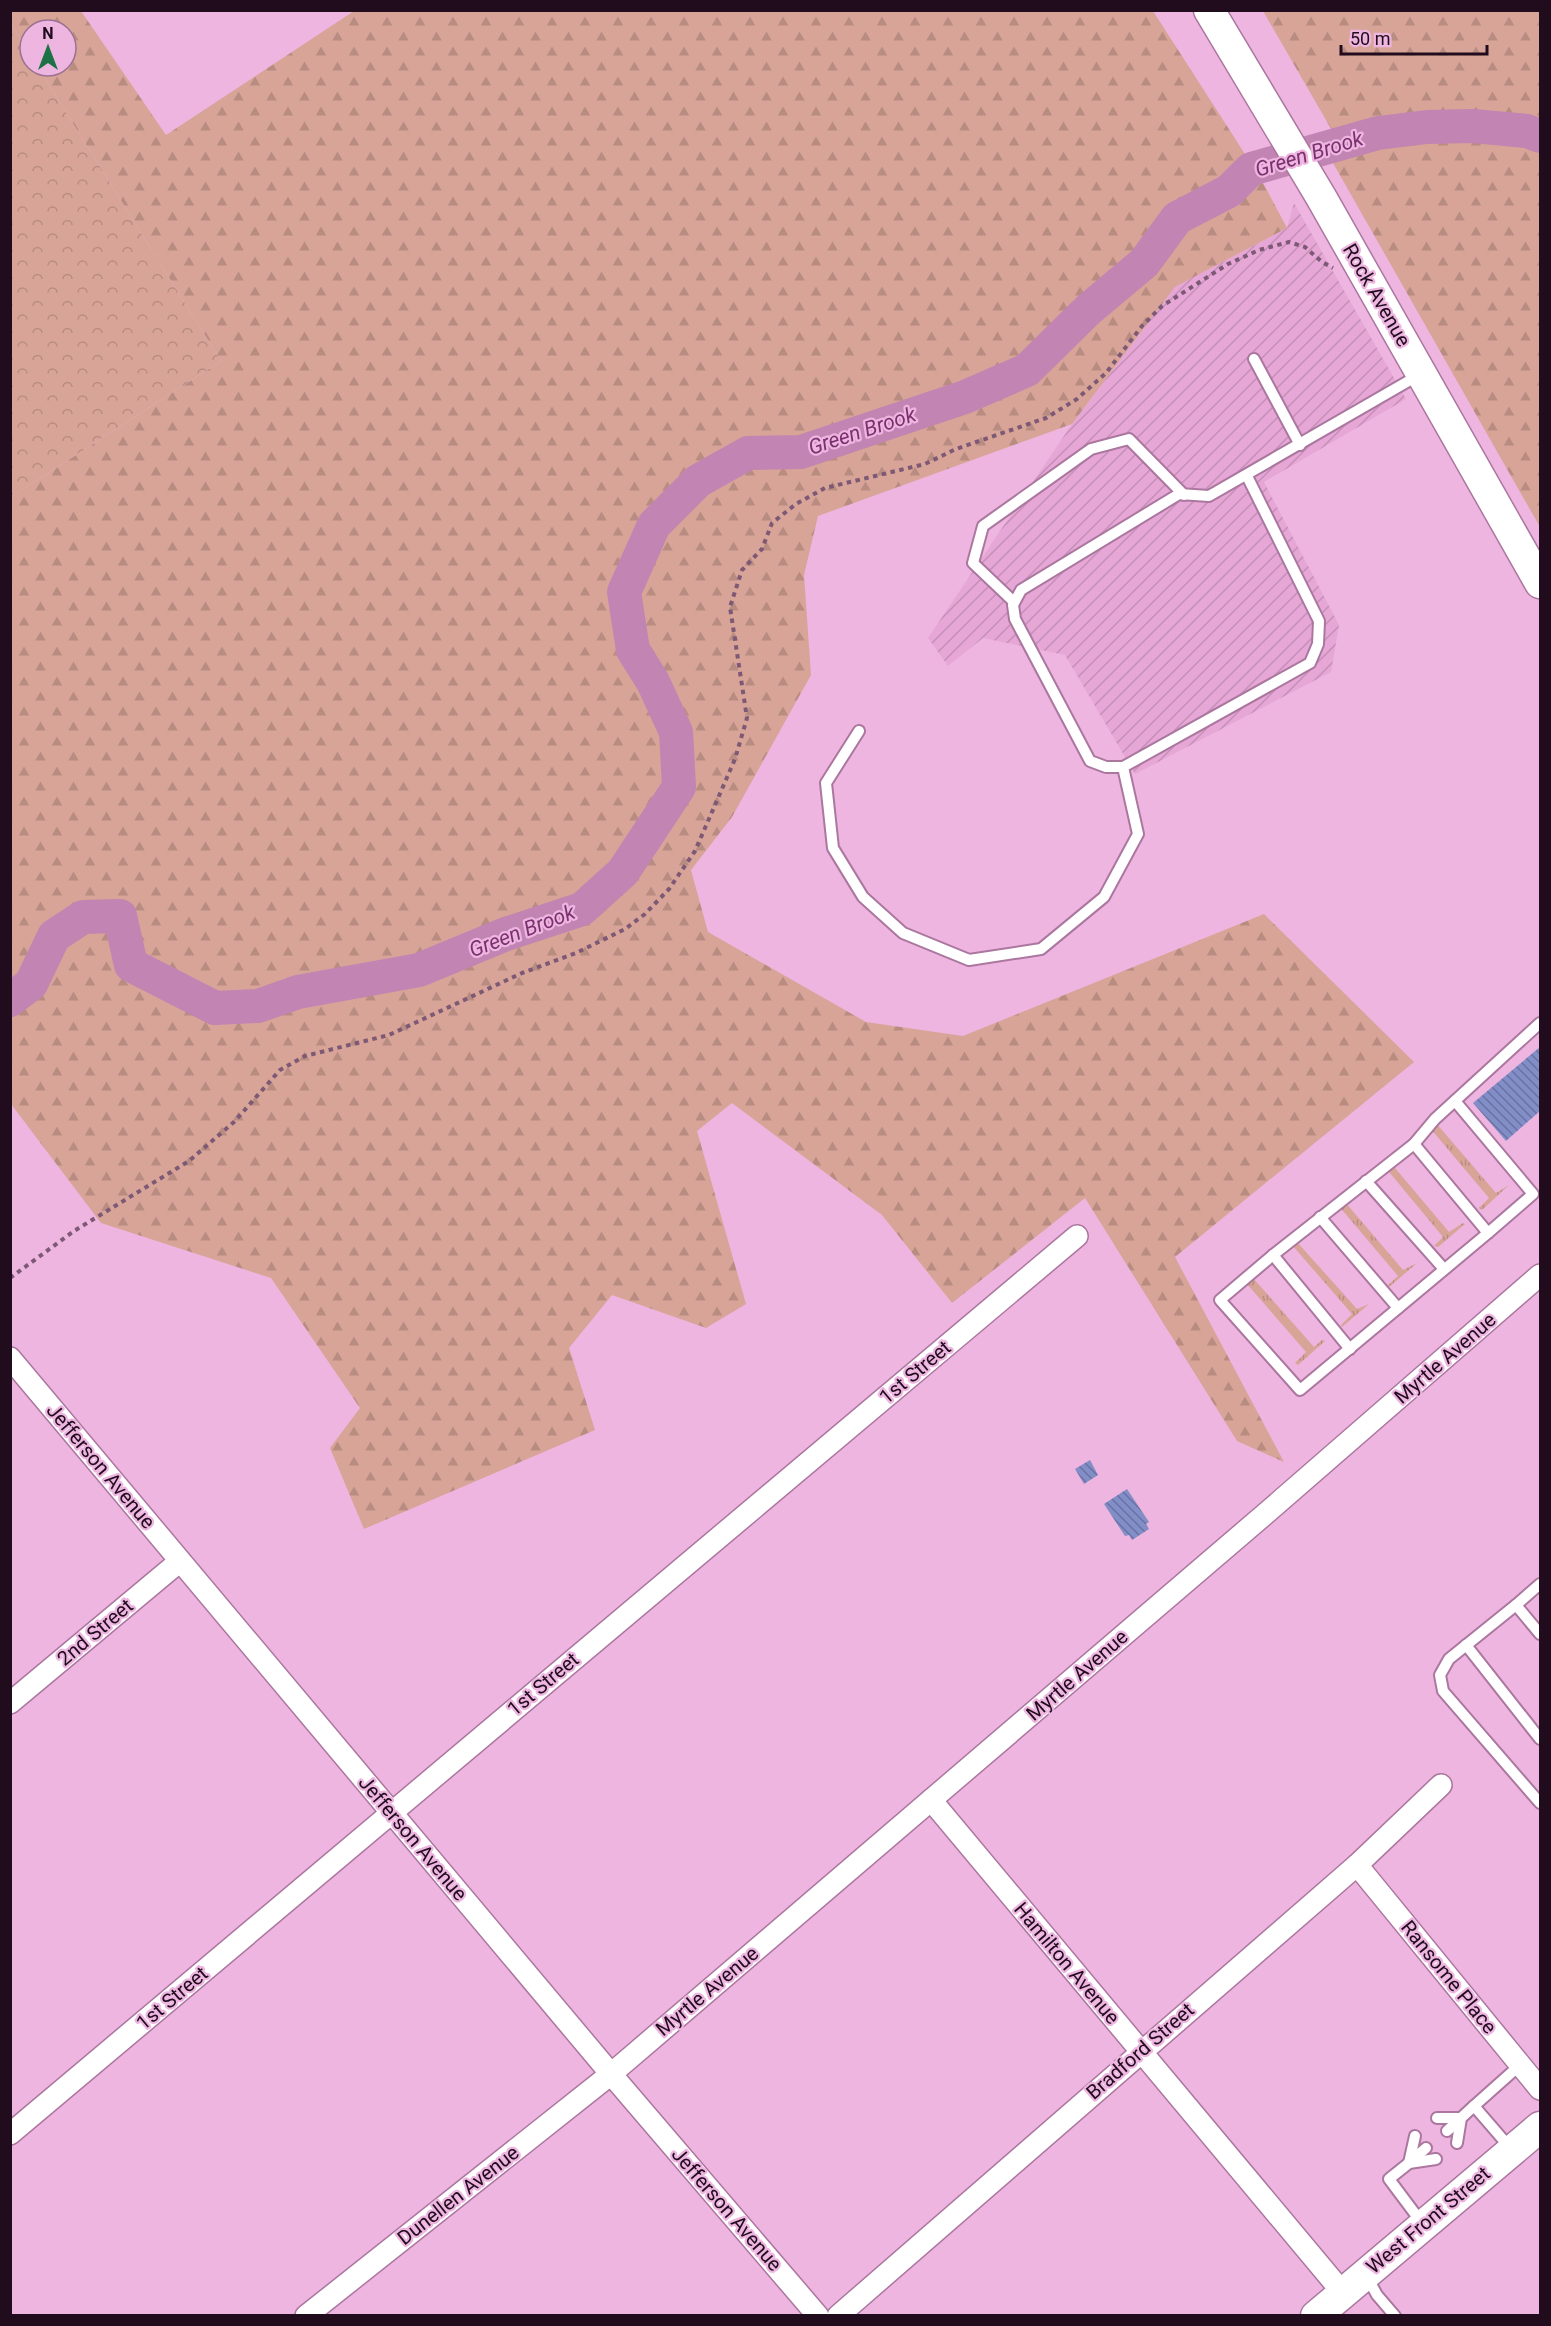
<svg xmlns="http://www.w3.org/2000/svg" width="1551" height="2326" font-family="Roboto,sans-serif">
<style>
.industrial{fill:url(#industrial-furrows)}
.grass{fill:url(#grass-tufts)}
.forest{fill:url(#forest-firs)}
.park{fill:url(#park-crowns)}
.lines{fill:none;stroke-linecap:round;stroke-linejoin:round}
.river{stroke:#c184b3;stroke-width:34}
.building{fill:url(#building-back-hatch)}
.lane-casing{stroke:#ab779f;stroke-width:14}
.street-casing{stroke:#ab779f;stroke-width:24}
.secondary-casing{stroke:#ab779f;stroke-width:33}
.path{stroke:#7d5975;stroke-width:4;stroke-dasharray:4.5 4.5;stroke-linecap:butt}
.lane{stroke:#fff;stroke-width:10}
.street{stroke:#fff;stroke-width:21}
.secondary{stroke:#fff;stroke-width:30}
.labels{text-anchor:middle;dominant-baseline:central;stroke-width:4.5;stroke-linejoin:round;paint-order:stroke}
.street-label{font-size:20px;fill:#200c1c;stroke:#edb5e0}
.water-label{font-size:21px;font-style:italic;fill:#7a316d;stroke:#edb5e0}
</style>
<defs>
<pattern id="industrial-furrows" width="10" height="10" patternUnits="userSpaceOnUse" patternTransform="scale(1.5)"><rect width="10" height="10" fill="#e6a7d7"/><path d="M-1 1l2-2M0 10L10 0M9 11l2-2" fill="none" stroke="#c58fb8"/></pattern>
<pattern id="grass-tufts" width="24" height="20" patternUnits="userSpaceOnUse" patternTransform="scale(1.5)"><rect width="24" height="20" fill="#d8a497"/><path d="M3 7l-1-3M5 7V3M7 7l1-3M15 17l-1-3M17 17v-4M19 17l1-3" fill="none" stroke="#b98c82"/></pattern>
<pattern id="forest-firs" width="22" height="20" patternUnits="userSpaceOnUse" patternTransform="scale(1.5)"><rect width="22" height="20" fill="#d8a497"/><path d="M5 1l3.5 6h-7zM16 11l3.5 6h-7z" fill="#b98c82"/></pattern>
<pattern id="park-crowns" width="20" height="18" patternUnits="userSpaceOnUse" patternTransform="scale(1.5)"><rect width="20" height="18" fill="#d8a497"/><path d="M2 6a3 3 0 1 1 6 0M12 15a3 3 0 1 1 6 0" fill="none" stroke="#b98c82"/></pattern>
<pattern id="building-back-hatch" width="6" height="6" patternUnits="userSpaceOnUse" patternTransform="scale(1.5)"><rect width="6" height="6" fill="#828ec7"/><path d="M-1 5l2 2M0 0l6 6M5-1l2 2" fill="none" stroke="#6a72a1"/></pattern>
</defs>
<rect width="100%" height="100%" fill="#edb5e0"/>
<polygon class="industrial" points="1294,203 1406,399 1264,482 1339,625 1331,672 1135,774 1065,655 983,638 948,666 928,638 1072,424 1175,287 1287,228"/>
<g class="grass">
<polygon points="1436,1123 1496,1193 1509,1185 1482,1210 1479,1208 1489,1198 1430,1128"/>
<polygon points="1390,1162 1449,1232 1463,1223 1465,1224 1438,1247 1434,1246 1443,1237 1385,1167"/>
<polygon points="1345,1202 1403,1270 1417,1263 1388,1288 1387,1286 1398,1276 1338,1205"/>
<polygon points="1297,1242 1357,1309 1369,1304 1342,1327 1341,1325 1352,1314 1292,1245"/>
<polygon points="1253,1278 1314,1347 1322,1340 1325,1341 1298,1365 1295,1363 1306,1352 1247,1284"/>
</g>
<g class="forest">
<polygon points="11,11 81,11 166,135 354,11 1153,11 1261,179 1287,228 1175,287 1072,424 818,516 804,575 811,675 732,817 691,870 708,932 866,1022 963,1036 1264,914 1414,1062 1175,1257 1284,1462 1237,1441 1085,1198 952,1303 882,1215 732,1103 697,1131 746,1304 706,1328 612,1295 569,1348 595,1430 364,1529 330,1448 360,1408 271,1278 101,1223 11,1104 11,497 221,361 37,66 66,66 66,30 30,30 30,55 11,24"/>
<polygon points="1263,11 1540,11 1540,527 1333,163 1341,146"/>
</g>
<polygon class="park" points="11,24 30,55 30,66 37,66 221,361 11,497"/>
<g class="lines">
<polyline class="river" points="10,1000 31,984 54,936 83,917 120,916 131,965 215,1008 258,1006 298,992 419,970 506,934 582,909 623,872 679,787 676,732 653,682 633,650 624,592 654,525 698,481 748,453 801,452 965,397 1027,370 1089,309 1144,263 1177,218 1229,191 1251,169 1378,133 1427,127 1473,126 1527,131 1540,136"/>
</g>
<g class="building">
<polygon points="1540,1047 1540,1111 1506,1141 1473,1103"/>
<polygon points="1090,1460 1098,1475 1084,1484 1075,1469"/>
<polygon points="1127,1489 1149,1522 1146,1524 1149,1529 1132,1540 1129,1535 1125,1536 1104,1504"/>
</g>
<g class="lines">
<g class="lane-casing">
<g id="lane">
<polyline points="1254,359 1300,445"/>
<polyline points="1247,476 1319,621 1318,644 1310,663 1123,767 1106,767 1090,761 1015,619 1013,605 1021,590 1179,494 1209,496 1419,375"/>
<polyline points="1014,602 973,563 983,526 1091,449 1129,439 1184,495"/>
<polyline points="859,731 826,783 833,848 863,897 903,933 969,960 1041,949 1104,897 1138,834 1123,767"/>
<polyline points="1414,1144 1488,1233 1533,1194 1455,1101"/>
<polyline points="1366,1181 1444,1269"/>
<polyline points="1320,1217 1398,1308"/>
<polyline points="1488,1233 1300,1390 1220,1300 1273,1255 1414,1144 1435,1119 1540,1023"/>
<polyline points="1273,1255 1350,1349"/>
<polyline points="1516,1605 1540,1584"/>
<polyline points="1540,1634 1516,1605 1449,1659 1440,1675 1443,1691 1540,1803"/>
<polyline points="1466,1645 1540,1739"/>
<polyline points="1437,2118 1461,2118 1474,2106"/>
<polyline points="1447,2131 1461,2118 1457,2143"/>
<polyline points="1415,2136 1409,2163 1426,2148"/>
<polyline points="1512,2150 1474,2106 1520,2065"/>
<polyline points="1422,2223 1389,2179 1409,2163 1436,2159"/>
<polyline points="1366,2275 1377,2295 1395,2316"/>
</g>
</g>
<g class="street-casing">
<g id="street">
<polyline points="10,1358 611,2074 818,2316"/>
<polyline points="10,1703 180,1561"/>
<polyline points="931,1800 1343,2293"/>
<polyline points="1357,1865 1540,2089"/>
<polyline points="10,2134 1077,1236"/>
<polyline points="306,2316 611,2074 1264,1515 1540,1275"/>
<polyline points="838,2316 1357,1865 1441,1785"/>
</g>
</g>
<g class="secondary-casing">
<g id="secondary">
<polyline points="1209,10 1321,197 1540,583"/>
<polyline points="1316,2316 1540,2127"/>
</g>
</g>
<polyline class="path" points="10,1278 74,1231 189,1161 234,1122 280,1070 305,1056 389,1035 522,973 576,953 625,929 645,914 669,889 695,851 735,759 747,718 730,607 742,570 762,549 772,523 796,504 825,488 925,464 956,449 1046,418 1077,399 1106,373 1142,326 1162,306 1228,264 1259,250 1289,242 1305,247 1322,262 1333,268"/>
<use href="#lane" class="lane"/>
<use href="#street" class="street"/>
<use href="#secondary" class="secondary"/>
</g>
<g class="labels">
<g class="street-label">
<text transform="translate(1377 295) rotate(60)">Rock Avenue</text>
<text transform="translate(1445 1358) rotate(-41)">Myrtle Avenue</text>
<text transform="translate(915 1372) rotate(-40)">1st Street</text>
<text transform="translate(101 1466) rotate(50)">Jefferson Avenue</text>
<text transform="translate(95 1632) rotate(-40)">2nd Street</text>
<text transform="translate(1077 1675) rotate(-41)">Myrtle Avenue</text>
<text transform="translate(543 1684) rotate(-40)">1st Street</text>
<text transform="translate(413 1838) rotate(50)">Jefferson Avenue</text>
<text transform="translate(1067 1963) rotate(50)">Hamilton Avenue</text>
<text transform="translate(1449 1977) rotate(51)">Ransome Place</text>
<text transform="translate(707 1991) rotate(-40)">Myrtle Avenue</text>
<text transform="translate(172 1998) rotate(-40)">1st Street</text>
<text transform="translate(1140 2051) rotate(-41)">Bradford Street</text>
<text transform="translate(458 2195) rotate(-38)">Dunellen Avenue</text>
<text transform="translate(727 2209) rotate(49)">Jefferson Avenue</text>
<text transform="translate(1428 2220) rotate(-40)">West Front Street</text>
</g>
<g class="water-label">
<text transform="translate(1309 154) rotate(-17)">Green Brook</text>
<text transform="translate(862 431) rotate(-18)">Green Brook</text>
<text transform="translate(522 931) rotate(-21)">Green Brook</text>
</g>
</g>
<rect width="1551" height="2326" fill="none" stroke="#200c1c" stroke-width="24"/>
<g transform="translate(48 48)"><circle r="28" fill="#edb5e0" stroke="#9b7192" stroke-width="1.5"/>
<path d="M0-4.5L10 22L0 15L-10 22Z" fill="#1c7244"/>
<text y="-9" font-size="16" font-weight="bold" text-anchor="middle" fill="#200c1c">N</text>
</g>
<path d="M1341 45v9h146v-9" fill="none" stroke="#200c1c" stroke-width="3"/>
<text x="1350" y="45" font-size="18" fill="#200c1c" stroke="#edb5e0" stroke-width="4.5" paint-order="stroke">50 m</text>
</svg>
